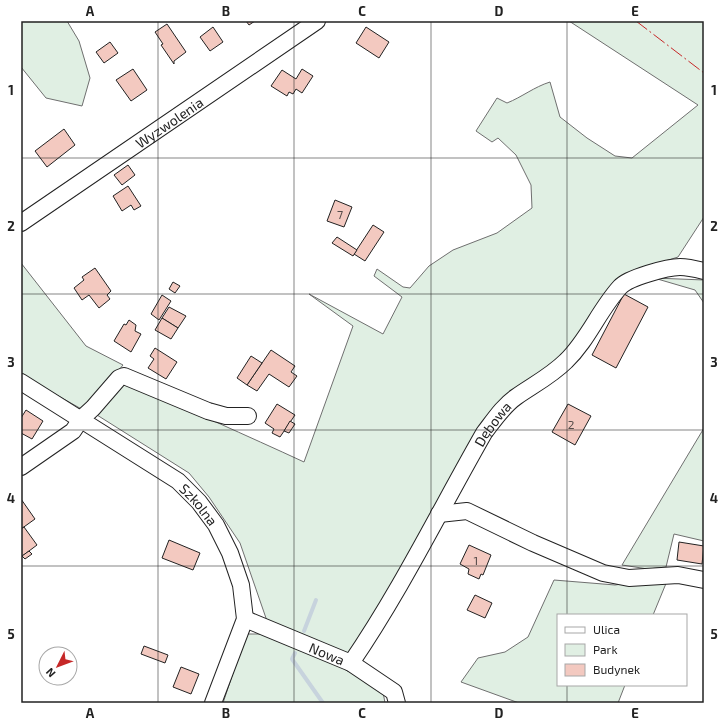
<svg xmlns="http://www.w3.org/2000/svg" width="725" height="724" font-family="'Exo 2',sans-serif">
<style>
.green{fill:#e0efe3;stroke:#6f6f6f}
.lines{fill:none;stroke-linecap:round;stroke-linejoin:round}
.stream{stroke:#c7d3dd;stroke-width:4}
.building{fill:#f3c9c0;stroke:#222}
.minor-casing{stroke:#222;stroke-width:18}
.minor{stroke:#fff;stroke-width:16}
.power{stroke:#c62828;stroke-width:1;stroke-dasharray:14 3 2 3;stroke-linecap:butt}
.grid{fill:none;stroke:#222;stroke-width:1;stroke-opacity:0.55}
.labels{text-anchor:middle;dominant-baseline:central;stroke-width:3;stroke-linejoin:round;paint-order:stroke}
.number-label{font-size:12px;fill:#564c4a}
.street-label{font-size:14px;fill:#222;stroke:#fff}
.neatline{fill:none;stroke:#222;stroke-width:1.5}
.grid-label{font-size:13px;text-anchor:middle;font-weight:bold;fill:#222}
</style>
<rect width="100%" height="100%" fill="#fff"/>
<g class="green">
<polygon points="21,21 67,21 79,41 90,78 82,106 46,98 21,67"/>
<path d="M569,21h135v196l-26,40 -38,12 -87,97 -52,33 -26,34 -108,200 -20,22 -80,-34 -27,-78 -31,-46 -20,-24 -92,-58 11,-21 21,-13c58,29 117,54 175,81l49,-136 -44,-32 74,40 19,-37 -28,-21 3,-7 26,18 7,1 19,-22 24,-16 44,-17 35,-25 -1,-23 -15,-30 -18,-17 -6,4 -16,-11 21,-33 10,5c15,-6 27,-16 43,-21l10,35 27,21 28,18 17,2 66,-53z"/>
<polygon points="21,263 86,346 123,365 85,411 21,375"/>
<polygon points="654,278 704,280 704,303 695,290"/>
<polygon points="704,428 704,541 674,534 666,567 648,569 622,565"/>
<polygon points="554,580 615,585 642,581 667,581 653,615 558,615 558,685 625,685 618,703 519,703 461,682 478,658 505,652 528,637"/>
<polygon points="246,634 266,634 351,669 383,692 385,703 223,703"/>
</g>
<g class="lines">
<g class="stream">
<polyline points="304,631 316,600"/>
<polyline points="295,653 292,659 323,703"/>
</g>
</g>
<g class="building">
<polygon points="246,21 255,21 249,25"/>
<polygon points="167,24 186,52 174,61 174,64 161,45 163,44 155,32"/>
<polygon points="213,27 223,42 210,51 200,37"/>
<polygon points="366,27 389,42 379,58 356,43"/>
<polygon points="110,42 118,53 104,63 96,52"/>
<polygon points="133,69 147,90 131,101 116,80"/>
<polygon points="302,69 313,76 302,93 296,89 293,94 289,92 287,96 271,86 282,70 296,79"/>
<polygon points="64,129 75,145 47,167 35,151"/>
<polygon points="128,165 135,175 122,185 114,175"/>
<polygon points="128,186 141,206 134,210 131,205 122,211 113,196"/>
<polygon points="335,200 352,207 344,227 327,221"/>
<polygon points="373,225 384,232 365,261 354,254"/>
<polygon points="337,237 357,250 353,256 332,243"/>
<polygon points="95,268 111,291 107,295 110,299 99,308 89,295 82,300 74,288 84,280 82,277"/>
<polygon points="173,282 180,286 175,293 169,289"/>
<polygon points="624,294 648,307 616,368 592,355"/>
<polygon points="162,295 171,301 159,320 151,314"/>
<polygon points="169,307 186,316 178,328 162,318"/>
<polygon points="162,318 178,328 171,339 155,330"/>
<polygon points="129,320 136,325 135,331 141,334 131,352 114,341 124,324 126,325"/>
<polygon points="155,348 177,362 166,379 148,368 154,359 150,356"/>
<polygon points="271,350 295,366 291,372 297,376 289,387 269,374 257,391 247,385"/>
<polygon points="251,356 262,363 247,385 237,378"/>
<polygon points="277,404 295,415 280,437 272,433 274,429 265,423"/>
<polygon points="568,404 591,416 575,445 552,432"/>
<polygon points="26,410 43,421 32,439 21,433 21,418"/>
<polygon points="290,421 295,424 289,433 284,431"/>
<polygon points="21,499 35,519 21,529"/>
<polygon points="24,527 37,545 21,557 21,529"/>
<polygon points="169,540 200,553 193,570 162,558"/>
<polygon points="679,542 704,546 702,564 677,560"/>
<polygon points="469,545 491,555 483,575 481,574 479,579 468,574 469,569 460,564"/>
<polygon points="29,551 32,554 25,559 22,556"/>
<polygon points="475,595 492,603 485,618 467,610"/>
<polygon points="144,646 168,655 165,663 141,654"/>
<polygon points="181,667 199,674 191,694 173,687"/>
</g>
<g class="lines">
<g class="minor-casing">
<g id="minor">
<path id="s1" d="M21,223l296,-202"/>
<path id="s2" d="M21,382l157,99 21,21 17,23 14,28 11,32 4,34 -32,84"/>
<polyline points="21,467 73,431 81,419 93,408 119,378 124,376 208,411 226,416 248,416"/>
<polyline points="439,514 467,511 533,543 603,573 629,578 678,575 704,580"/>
<path id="s3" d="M245,619l106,44 43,29 3,11"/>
<path id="s4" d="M351,663c50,-73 89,-153 133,-230 10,-13 19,-27 32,-36 17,-12 35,-21 50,-36 22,-21 33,-51 54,-74 8,-9 47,-20 60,-20 8,0 16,2 24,4"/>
</g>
</g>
<use href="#minor" class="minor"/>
<polyline class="power" points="636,21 704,73"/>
</g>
<path class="grid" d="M158,21v682M294,21v682M431,21v682M567,21v594M21,158h683M21,294h683M21,430h683M21,566h683M567,685v18"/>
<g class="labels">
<g class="number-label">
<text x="340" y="214">7</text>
<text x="571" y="424">2</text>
<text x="476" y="560">1</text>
</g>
<g class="street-label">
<text stroke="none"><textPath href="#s1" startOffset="179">Wyzwolenia</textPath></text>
<text stroke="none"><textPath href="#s4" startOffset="278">Dębowa</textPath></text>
<text stroke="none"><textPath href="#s2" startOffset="217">Szkolna</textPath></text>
<text stroke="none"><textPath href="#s3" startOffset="89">Nowa</textPath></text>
</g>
</g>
<rect width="725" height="724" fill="none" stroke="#ffffff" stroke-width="44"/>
<rect x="557" y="614" width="130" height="72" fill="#ffffff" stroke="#a7a7a7"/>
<rect x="565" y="627" width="20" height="6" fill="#ffffff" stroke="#a7a7a7"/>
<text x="593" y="634" font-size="12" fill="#222222">Ulica</text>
<rect x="565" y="644" width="20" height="12" fill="#e0efe3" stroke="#a7a7a7"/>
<text x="593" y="654" font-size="12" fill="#222222">Park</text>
<rect x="565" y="664" width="20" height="12" fill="#f3c9c0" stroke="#a7a7a7"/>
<text x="593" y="674" font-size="12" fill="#222222">Budynek</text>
<g transform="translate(58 666) rotate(228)"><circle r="19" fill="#ffffff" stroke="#a7a7a7"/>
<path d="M0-3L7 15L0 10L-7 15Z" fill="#c62828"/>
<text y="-6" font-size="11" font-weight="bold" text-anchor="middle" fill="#222222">N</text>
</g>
<rect x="22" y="22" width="681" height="680" class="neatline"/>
<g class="grid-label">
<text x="90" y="16">A</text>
<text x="226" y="16">B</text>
<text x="362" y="16">C</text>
<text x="499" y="16">D</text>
<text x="635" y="16">E</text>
<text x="11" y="95">1</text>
<text x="714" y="95">1</text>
<text x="11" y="231">2</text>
<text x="714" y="231">2</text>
<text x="11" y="367">3</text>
<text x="714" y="367">3</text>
<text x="11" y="503">4</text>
<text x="714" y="503">4</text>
<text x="11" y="639">5</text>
<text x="714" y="639">5</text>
<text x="90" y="718">A</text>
<text x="226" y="718">B</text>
<text x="362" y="718">C</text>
<text x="499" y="718">D</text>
<text x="635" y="718">E</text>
</g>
</svg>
